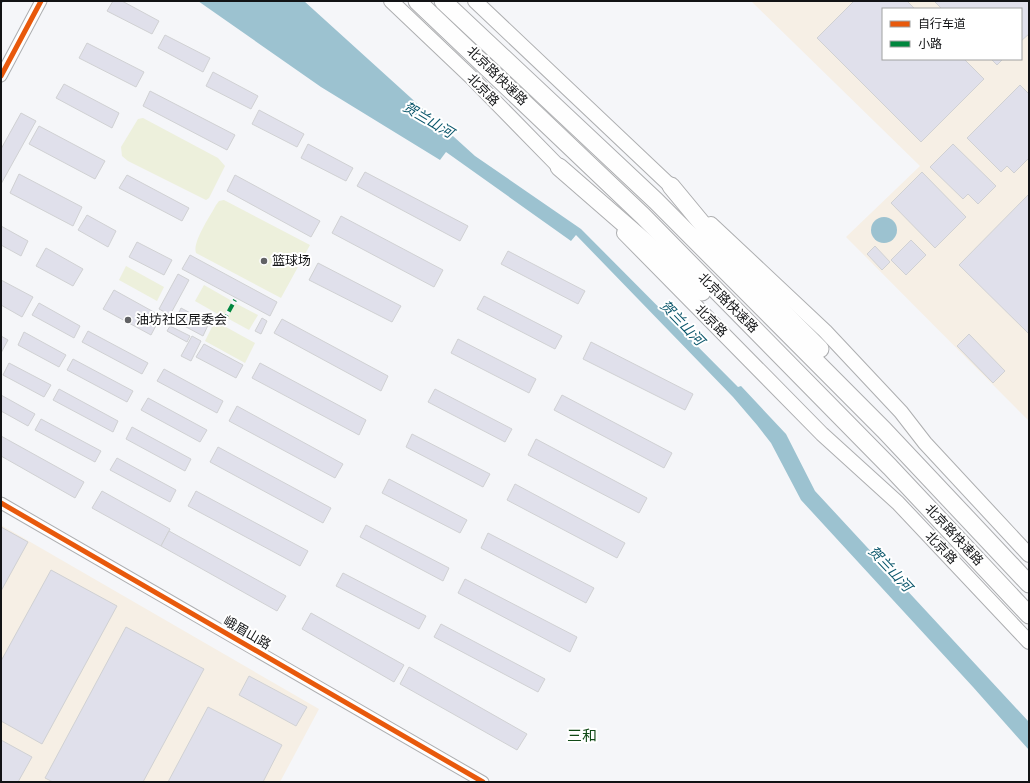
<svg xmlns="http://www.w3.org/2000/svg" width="1030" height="783" font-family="'Varela Round','Noto Sans SC',sans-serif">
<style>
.industrial{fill:#f6efe5;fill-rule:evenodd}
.green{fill:#edf0dc}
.water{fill:#9cc2d0}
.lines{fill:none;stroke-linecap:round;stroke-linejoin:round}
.stream{stroke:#9cc2d0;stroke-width:3}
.building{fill:#e0e0eb;stroke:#d0d1d3}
.minor-casing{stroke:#adaeb0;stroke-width:13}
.major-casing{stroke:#adaeb0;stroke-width:16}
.highway-casing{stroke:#adaeb0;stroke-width:19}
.minor{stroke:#fefefe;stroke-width:11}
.major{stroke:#fefefe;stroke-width:14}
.highway{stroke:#fefefe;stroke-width:17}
.quiet{stroke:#00873e;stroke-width:4;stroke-dasharray:8 4;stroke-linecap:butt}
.cycleway-casing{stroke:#fff;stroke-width:8}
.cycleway{stroke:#e8590c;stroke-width:5}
.poi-dot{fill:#616265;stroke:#fff;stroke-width:1.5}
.labels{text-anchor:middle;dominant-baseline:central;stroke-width:4;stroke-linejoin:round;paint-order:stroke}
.street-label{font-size:13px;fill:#121315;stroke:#fff}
.poi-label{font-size:13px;fill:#121315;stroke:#fff;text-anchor:start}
.water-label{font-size:14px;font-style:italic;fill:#0a566b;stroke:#fff}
.quarter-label{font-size:15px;fill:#114a17;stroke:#fff}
</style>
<rect width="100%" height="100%" fill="#f5f6f9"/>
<g class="industrial">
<path d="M751,1h278v420l-183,-184 74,-71zM883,9h138v50h-138z"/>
<polygon points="1,525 319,709 280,782 1,782"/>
</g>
<g class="green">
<polygon points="143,118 218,158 225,166 209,198 206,200 128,161 122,156 121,147 138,119"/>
<path d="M224,200l86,45 -29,53 -85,-45c-4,-11 15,-38 20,-48l3,-4z"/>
<polygon points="126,266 164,287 157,301 119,280"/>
<polygon points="204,285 232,301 223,317 195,301"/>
<polygon points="235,303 258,315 249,330 227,318"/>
<polygon points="215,321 255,343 245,363 205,341"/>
</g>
<g class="water">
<polygon points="198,1 304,1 475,156 581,229 738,387 741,386 786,434 815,491 1029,722 1029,750 973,687 801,500 771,443 757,425 733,397 576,235 571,241 446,152 440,160 321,87"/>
<circle cx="884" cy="230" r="13"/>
</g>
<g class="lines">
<polyline class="stream" points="1,2 2,1"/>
</g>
<g class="building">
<polygon points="113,1 122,1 159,21 152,34 107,11"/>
<polygon points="854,1 907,1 915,9 883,9 883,59 964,59 984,79 921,142 817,38"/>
<polygon points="934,1 1029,1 1029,34 1021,41 1021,9 942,9"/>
<polygon points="165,35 210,58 203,72 158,48"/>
<polygon points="87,43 144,72 136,87 79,58"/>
<polygon points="991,59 1003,59 997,65"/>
<polygon points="213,72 258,96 251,109 206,86"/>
<polygon points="64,84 119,113 112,128 56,98"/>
<polygon points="1020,85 1029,94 1029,158 1014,173 1007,166 1001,172 967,138"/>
<polygon points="150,91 235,135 227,150 143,106"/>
<polygon points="259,110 304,134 297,147 252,124"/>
<polygon points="21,113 36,121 1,184 1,149"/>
<polygon points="39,126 105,161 95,179 29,144"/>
<polygon points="308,144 353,168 346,181 301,158"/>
<polygon points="953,144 996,186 978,204 968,194 963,199 930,167"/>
<polygon points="365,172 468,226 460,241 357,186"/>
<polygon points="922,172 966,217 935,248 891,203"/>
<polygon points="19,174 82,207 73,226 10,193"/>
<polygon points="127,175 189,208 182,221 119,188"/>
<polygon points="235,175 320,221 311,237 227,191"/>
<polygon points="1029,194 1029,334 959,265"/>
<polygon points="87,215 116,231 108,247 78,230"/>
<polygon points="341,216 443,270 434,287 332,233"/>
<polygon points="1,226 28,241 21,256 1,245"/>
<polygon points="911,240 926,255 906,275 891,260"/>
<polygon points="137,242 172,260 164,275 129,257"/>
<polygon points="875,246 890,262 882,270 867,254"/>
<polygon points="46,248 83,269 73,286 36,266"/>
<polygon points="508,251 585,291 578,304 501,264"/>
<polygon points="190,255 277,302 270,316 182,269"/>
<polygon points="318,263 401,306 392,322 309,280"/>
<polygon points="178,274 189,280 170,315 159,309"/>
<polygon points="1,280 33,297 22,317 1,305"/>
<polygon points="114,290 161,316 151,335 103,309"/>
<polygon points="484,296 562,336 555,349 477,309"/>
<polygon points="39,303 80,326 74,338 32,315"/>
<polygon points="181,308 209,323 203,336 175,321"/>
<polygon points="262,318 267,321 261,334 255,331"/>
<polygon points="282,319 388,376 381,391 274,333"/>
<polygon points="170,326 190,336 187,342 167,331"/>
<polygon points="88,331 148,363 142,374 82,342"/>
<polygon points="24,332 66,355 59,367 18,345"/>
<polygon points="969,334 1005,371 993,383 957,346"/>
<polygon points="1,336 8,340 1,353"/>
<polygon points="192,336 201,341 191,361 181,356"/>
<polygon points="458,339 536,379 529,393 451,353"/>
<polygon points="591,342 693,394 685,410 583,359"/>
<polygon points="204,344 243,365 236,378 196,357"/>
<polygon points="73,359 133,391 127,402 67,370"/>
<polygon points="9,363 51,385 44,397 3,375"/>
<polygon points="260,363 366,420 359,435 252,378"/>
<polygon points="164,369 223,401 217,413 157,381"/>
<polygon points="59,389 118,421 113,432 53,400"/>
<polygon points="435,389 512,429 505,442 428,402"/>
<polygon points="1,395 35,414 28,426 1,411"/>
<polygon points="562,395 672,453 664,468 554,410"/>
<polygon points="148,398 207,430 200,442 141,410"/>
<polygon points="237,406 343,464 335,478 229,421"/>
<polygon points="41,419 101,451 95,462 35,430"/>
<polygon points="132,427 191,459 185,471 126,439"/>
<polygon points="412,434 490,474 483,487 406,447"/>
<polygon points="1,436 84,482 75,498 1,456"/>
<polygon points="536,439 647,498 639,513 528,455"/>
<polygon points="218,447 331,508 323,523 210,462"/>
<polygon points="117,458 176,490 170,502 110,470"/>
<polygon points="389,479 467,520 460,533 382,493"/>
<polygon points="515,484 625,543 617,558 507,500"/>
<polygon points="102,491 170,529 161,546 92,508"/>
<polygon points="196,491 308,551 300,566 188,506"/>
<polygon points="366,525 449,568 443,581 360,537"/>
<polygon points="1,527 28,542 1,591"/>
<polygon points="169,531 286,596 277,611 161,546"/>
<polygon points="488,533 594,588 586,603 481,548"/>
<polygon points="51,570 117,606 42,744 1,721 1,661"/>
<polygon points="343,573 426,616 419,629 336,586"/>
<polygon points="465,579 577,637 570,652 458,593"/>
<polygon points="311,613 404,665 394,682 302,629"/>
<polygon points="441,624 545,679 538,692 434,637"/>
<polygon points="126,627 204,669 143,782 53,782 45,778"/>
<polygon points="409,667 527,734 517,750 400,684"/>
<polygon points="249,676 307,707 296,726 239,695"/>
<polygon points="208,707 282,745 263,782 168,782"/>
<polygon points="1,740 32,757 18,782 1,782"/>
</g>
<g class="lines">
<g class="minor-casing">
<g id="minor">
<polyline points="1,76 41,1"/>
<polyline points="1,503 483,782"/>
</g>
</g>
<g class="major-casing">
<g id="major">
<polyline points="391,1 471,77 566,174"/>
<polyline points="475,1 678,193"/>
<polyline points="711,224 825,331 901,412 925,443 1029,555"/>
<polyline points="624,233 822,434 898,503 1029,642"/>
</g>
</g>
<g class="highway-casing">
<g id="highway">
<polyline points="417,1 643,216 890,467 1029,615"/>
<polyline points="443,1 656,201 884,430 1029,584"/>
<polyline points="559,167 660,255 689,279 702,292"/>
<polyline points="671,186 709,232 752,281 820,349"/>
</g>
</g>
<use href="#minor" class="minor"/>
<use href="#major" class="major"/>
<use href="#highway" class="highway"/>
<polyline class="quiet" points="223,322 235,300"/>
<g class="cycleway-casing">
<g id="cycleway">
<polyline points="1,76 41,1"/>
<polyline points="1,503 483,782"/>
</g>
</g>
<use href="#cycleway" class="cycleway"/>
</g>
<g class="poi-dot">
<circle cx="264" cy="261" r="4"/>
<circle cx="128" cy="320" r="4"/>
</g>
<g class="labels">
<g class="street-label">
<text transform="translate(497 76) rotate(44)">北京路快速路</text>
<text transform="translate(483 90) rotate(45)">北京路</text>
<text transform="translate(728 303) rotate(45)">北京路快速路</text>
<text transform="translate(711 321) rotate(45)">北京路</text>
<text transform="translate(954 535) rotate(47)">北京路快速路</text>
<text transform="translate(941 548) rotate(46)">北京路</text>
<text transform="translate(247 633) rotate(30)">峨眉山路</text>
</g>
<g class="poi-label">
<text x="272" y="261">篮球场</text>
<text x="136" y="320">油坊社区居委会</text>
</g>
<g class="water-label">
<text transform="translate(428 120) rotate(31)">贺兰山河</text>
<text transform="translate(682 323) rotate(46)">贺兰山河</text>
<text transform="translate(890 569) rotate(47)">贺兰山河</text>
</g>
<g class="quarter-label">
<text x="582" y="736">三和</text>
</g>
</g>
<rect width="1030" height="783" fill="none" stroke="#121315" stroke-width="4"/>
<rect x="882" y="8" width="140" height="52" fill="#ffffff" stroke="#a0a1a1"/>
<rect x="890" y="21" width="20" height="6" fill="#e8590c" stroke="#a0a1a1"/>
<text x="918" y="28" font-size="12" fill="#121315">自行车道</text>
<rect x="890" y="41" width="20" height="6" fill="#00873e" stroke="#a0a1a1"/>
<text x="918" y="48" font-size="12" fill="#121315">小路</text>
</svg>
